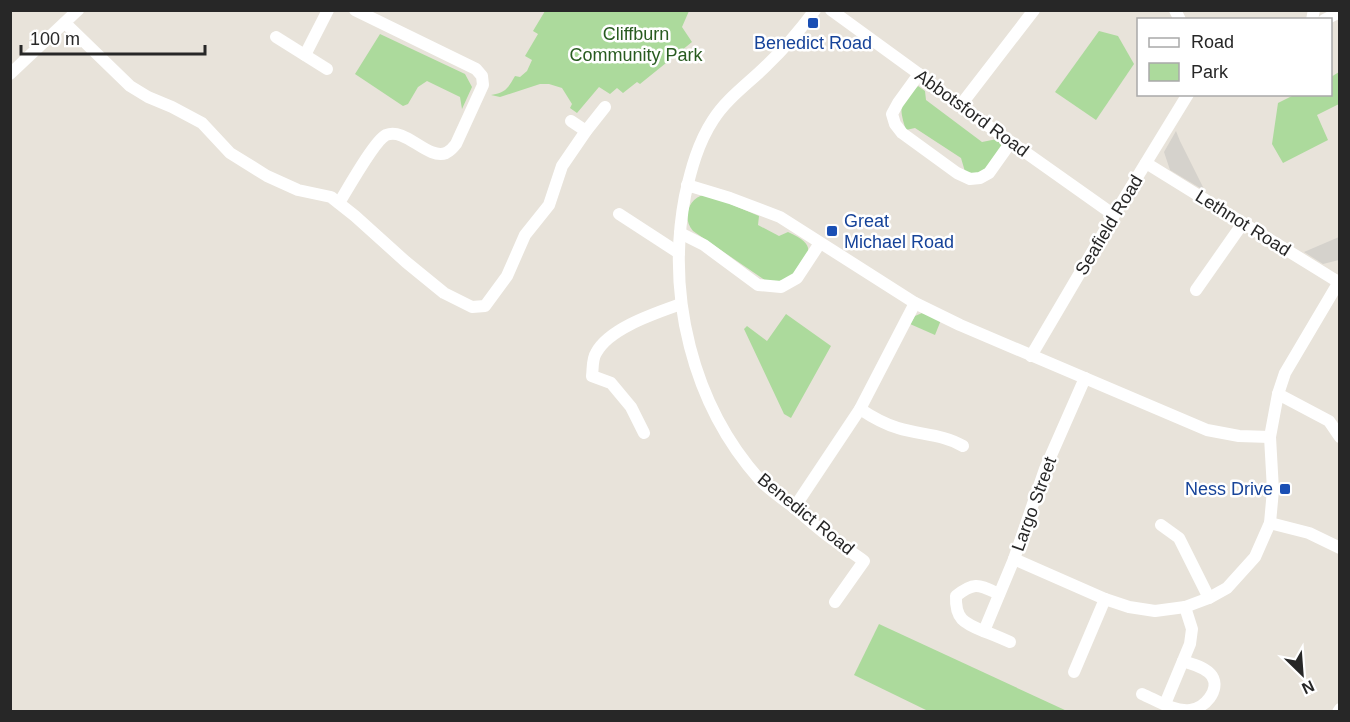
<svg xmlns="http://www.w3.org/2000/svg" width="1350" height="722" font-family="Helvetica,sans-serif">
<style>
.green{fill:#acda9c}
.plaza{fill:#d5d2cc}
.lines{fill:none;stroke-linecap:round;stroke-linejoin:round}
.street{stroke:#fff;stroke-width:12}
.transit-dot{fill:#1a4fb4;stroke:#fff;stroke-width:2}
.labels{text-anchor:middle;dominant-baseline:central;stroke-width:5;stroke-linejoin:round;paint-order:stroke}
.park-label{font-size:18px;fill:#285b20;stroke:#fff}
.transit-label{font-size:18px;fill:#164399;stroke:#fff}
.street-label{font-size:18px;fill:#272727;stroke:#fff}
</style>
<rect width="100%" height="100%" fill="#e8e3da"/>
<g class="green">
<path d="M545,11h144l-7,16 10,15 -52,42 -3,-2 -14,11 -6,-5 -7,6 -11,-7 -22,26 -7,-5 2,-4 -10,-16 -13,-4h-9l-40,13 -9,-2c15,-2 17,-7 24,-19l5,1 7,-6 5,-11 -7,-4 13,-22 -5,-3z"/>
<polygon points="1099,31 1118,36 1134,64 1096,120 1055,92"/>
<polygon points="380,34 465,74 472,87 462,109 460,97 427,81 418,87 408,104 403,106 355,74"/>
<polygon points="1339,72 1339,104 1317,115 1328,140 1283,163 1272,144 1278,103 1294,95 1330,94 1331,77"/>
<path d="M918,86l7,5 1,9 56,42 15,-3 5,4v6l-17,23 -19,3 -5,-17 -46,-30 -9,2c-8,-25 -6,-27 12,-44z"/>
<path d="M704,195l12,3 43,18 -1,9 21,11 9,-4c32,14 20,23 6,47l-25,4 -76,-52c-11,-12 -5,-33 11,-36z"/>
<polygon points="922,313 941,320 935,335 910,324 915,316"/>
<polygon points="786,314 831,346 791,418 784,414 744,329 747,326 767,341"/>
<polygon points="879,624 1067,711 928,711 854,675"/>
</g>
<g class="plaza">
<polygon points="1176,131 1180,141 1205,191 1170,170 1164,152"/>
<polygon points="1339,237 1339,260 1323,264 1304,252"/>
</g>
<g class="lines">
<g class="street">
<path d="M815,10c-15,20 -30,38 -48,55 -18,18 -40,33 -54,55 -15,23 -22,49 -28,76 -19,99 7,208 75,284 9,10 22,18 32,26 13,10 25,22 39,32 11,8 22,15 33,23l-29,41"/>
<polyline points="831,10 919,74 960,106 1114,215"/>
<polyline points="1175,10 1180,20"/>
<polyline points="1312,20 1314,10"/>
<polyline points="1324,20 1340,12"/>
<polyline points="65,23 130,86 148,97 172,107 202,123 230,153 267,176 298,190 331,197 355,216 406,262 444,293 472,307 485,306 507,276 525,235 549,205 562,166 586,131 605,107"/>
<polyline points="276,37 327,69"/>
<polyline points="305,55 328,10"/>
<polyline points="10,74 78,10"/>
<polyline points="919,74 898,103 892,114 895,124 902,133 957,173 970,179 980,178 989,173 1011,142"/>
<polyline points="960,106 1034,10"/>
<polyline points="571,121 586,131"/>
<polyline points="1146,163 1340,283"/>
<polyline points="687,185 730,198 780,217 915,303 960,325 1207,430 1239,436 1270,437"/>
<path d="M339,203c8,-13 36,-63 47,-68 20,-8 41,25 60,18 4,-2 7,-5 10,-9l27,-59 -1,-9 -6,-7 -121,-59"/>
<polyline points="619,214 679,253"/>
<polyline points="680,233 704,245 758,285 781,287 797,278 820,243"/>
<polyline points="1196,290 1243,223"/>
<polyline points="1031,356 1114,215 1188,94"/>
<polyline points="1278,394 1329,421 1340,437"/>
<path d="M860,409c12,8 24,15 38,19 22,7 45,6 65,18"/>
<path d="M644,433l-13,-26 -20,-24 -19,-7c1,-7 0,-17 4,-23 13,-25 60,-40 85,-49"/>
<polyline points="794,508 860,409 915,303"/>
<polyline points="1270,523 1309,533 1340,548"/>
<polyline points="1161,525 1179,538 1209,598"/>
<polyline points="1014,559 1105,599 1129,607 1155,611 1185,607 1209,598 1227,588 1255,557 1270,523 1273,490 1270,437 1278,394 1285,373 1340,280"/>
<path d="M999,594c-20,-9 -24,-13 -43,2 -1,23 8,27 27,35 9,3 18,7 27,11"/>
<polyline points="984,631 1014,559 1045,469 1085,378"/>
<polyline points="1074,672 1105,599"/>
<path d="M1142,694c14,6 32,18 48,16 14,-1 31,-20 22,-34 -6,-9 -20,-12 -29,-15"/>
<polyline points="1165,704 1190,644 1192,629 1185,607"/>
<polyline points="1338,712 1340,709"/>
</g>
</g>
<g class="transit-dot">
<rect x="807" y="17" width="12" height="12" rx="3"/>
<rect x="826" y="225" width="12" height="12" rx="3"/>
<rect x="1279" y="483" width="12" height="12" rx="3"/>
</g>
<g class="labels">
<g class="park-label">
<text x="636" y="34">Cliffburn<tspan x="636" dy="21">Community Park</tspan></text>
</g>
<g class="transit-label">
<text x="813" y="43">Benedict Road</text>
<text x="844" y="221" text-anchor="start">Great<tspan x="844" dy="21">Michael Road</tspan></text>
<text x="1273" y="489" text-anchor="end">Ness Drive</text>
</g>
<g class="street-label">
<text transform="translate(972 113) rotate(36)">Abbotsford Road</text>
<text transform="translate(1243 223) rotate(32)">Lethnot Road</text>
<text transform="translate(1109 225) rotate(-59)">Seafield Road</text>
<text transform="translate(1034 504) rotate(-70)">Largo Street</text>
<text transform="translate(806 514) rotate(39)">Benedict Road</text>
</g>
</g>
<rect width="1350" height="722" fill="none" stroke="#272727" stroke-width="24"/>
<rect x="1137" y="18" width="195" height="78" fill="#ffffff" stroke="#a9a9a9" stroke-width="1.5"/>
<rect x="1149" y="38" width="30" height="9" fill="#ffffff" stroke="#a9a9a9" stroke-width="1.5"/>
<text x="1191" y="48" font-size="18" fill="#272727">Road</text>
<rect x="1149" y="63" width="30" height="18" fill="#acda9c" stroke="#a9a9a9" stroke-width="1.5"/>
<text x="1191" y="78" font-size="18" fill="#272727">Park</text>
<g transform="translate(1302 674) rotate(155)" stroke="#ffffff" stroke-width="4.5" paint-order="stroke">
<path d="M0-4.5L10 22L0 15L-10 22Z" fill="#272727"/>
<text y="-9" font-size="16" font-weight="bold" text-anchor="middle" fill="#272727">N</text>
</g>
<path d="M21 45v9h184v-9" fill="none" stroke="#272727" stroke-width="3"/>
<text x="30" y="45" font-size="18" fill="#272727" stroke="#ffffff" stroke-width="4.5" paint-order="stroke">100 m</text>
</svg>
